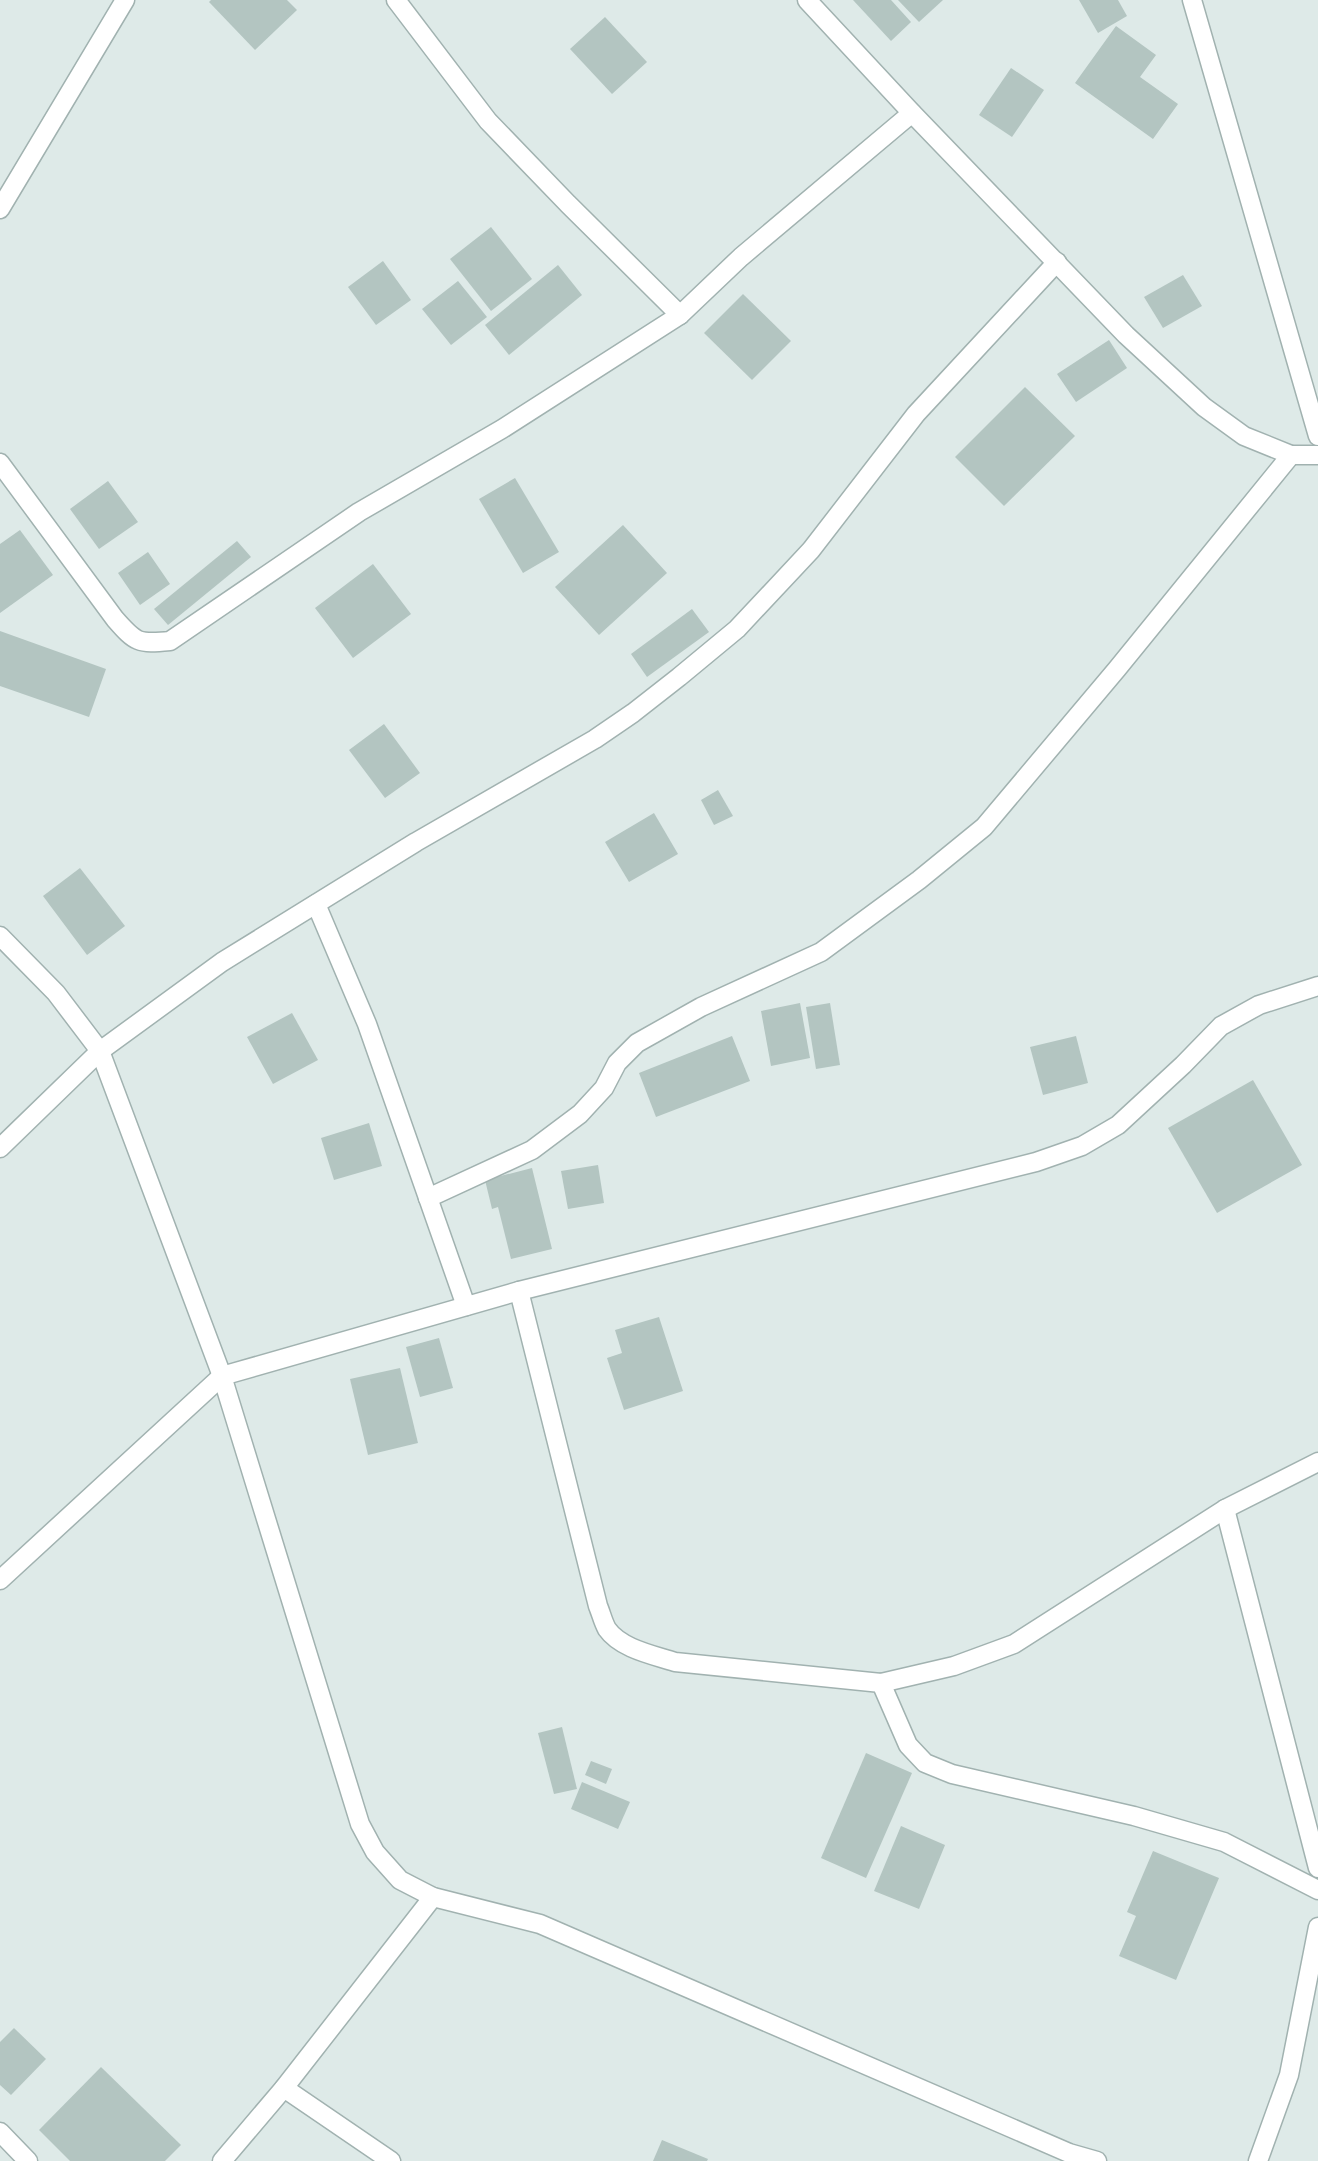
<svg xmlns="http://www.w3.org/2000/svg" width="1318" height="2161" font-family="Raleway,sans-serif">
<style>
.building{fill:#b3c5c1}
.lines{fill:none;stroke-linecap:round;stroke-linejoin:round}
.minor-casing{stroke:#a1b2b0;stroke-width:21}
.minor{stroke:#fff;stroke-width:18}
</style>
<rect width="100%" height="100%" fill="#deeae8"/>
<g class="building">
<polygon points="211,0 287,0 297,10 255,50 209,2"/>
<polygon points="853,0 891,0 911,22 891,41"/>
<polygon points="898,0 943,0 919,22"/>
<polygon points="1079,0 1118,0 1127,16 1098,33"/>
<polygon points="605,17 647,62 612,94 570,49"/>
<polygon points="1116,26 1156,55 1140,77 1178,104 1153,139 1075,83"/>
<polygon points="1011,68 1044,90 1012,137 979,115"/>
<polygon points="491,227 532,279 491,311 450,259"/>
<polygon points="383,261 411,300 376,325 348,287"/>
<polygon points="558,265 582,295 509,355 485,325"/>
<polygon points="1183,275 1202,306 1163,328 1144,297"/>
<polygon points="458,281 487,317 451,345 422,309"/>
<polygon points="743,294 791,341 752,380 704,333"/>
<polygon points="1109,340 1127,368 1076,402 1057,374"/>
<polygon points="1025,387 1075,436 1004,506 955,457"/>
<polygon points="515,478 559,552 523,573 479,499"/>
<polygon points="108,481 138,522 99,549 70,509"/>
<polygon points="623,525 667,573 599,635 555,587"/>
<polygon points="20,530 53,575 0,613 0,544"/>
<polygon points="237,541 251,557 168,625 154,609"/>
<polygon points="148,552 170,584 140,605 118,573"/>
<polygon points="373,564 411,614 353,658 315,608"/>
<polygon points="692,609 709,632 647,677 631,654"/>
<polygon points="0,631 106,669 89,717 0,686"/>
<polygon points="384,724 420,773 385,798 349,750"/>
<polygon points="718,790 733,816 714,825 701,800"/>
<polygon points="654,813 678,854 629,882 605,842"/>
<polygon points="80,868 125,926 87,955 43,896"/>
<polygon points="800,1003 810,1058 771,1066 761,1011"/>
<polygon points="830,1003 840,1065 816,1069 806,1007"/>
<polygon points="292,1013 318,1060 273,1084 247,1037"/>
<polygon points="732,1036 750,1081 656,1117 639,1073"/>
<polygon points="1076,1036 1088,1083 1043,1095 1030,1047"/>
<polygon points="1253,1080 1302,1165 1217,1213 1168,1128"/>
<polygon points="369,1123 382,1166 334,1180 321,1138"/>
<polygon points="598,1165 604,1203 568,1209 561,1171"/>
<polygon points="532,1168 552,1249 511,1259 498,1207 492,1209 485,1180"/>
<polygon points="659,1317 683,1391 624,1410 607,1358 622,1353 615,1330"/>
<polygon points="439,1338 453,1388 420,1397 406,1347"/>
<polygon points="400,1368 418,1443 368,1455 350,1379"/>
<polygon points="562,1727 577,1789 554,1794 538,1733"/>
<polygon points="866,1753 912,1773 866,1878 821,1858"/>
<polygon points="591,1761 612,1769 606,1784 585,1775"/>
<polygon points="582,1782 630,1802 618,1829 571,1809"/>
<polygon points="901,1826 945,1845 919,1909 874,1891"/>
<polygon points="1153,1851 1219,1878 1176,1980 1119,1956 1136,1916 1127,1912"/>
<polygon points="14,2028 46,2059 11,2095 0,2085 0,2042"/>
<polygon points="101,2067 181,2145 165,2161 70,2161 39,2130"/>
<polygon points="662,2140 708,2159 707,2161 653,2161"/>
</g>
<g class="lines">
<g class="minor-casing">
<g id="minor">
<polyline points="396,0 488,121 568,204 680,315"/>
<polyline points="807,0 912,113 1126,335 1204,407 1244,436 1291,455 1318,455"/>
<polyline points="1192,0 1318,436"/>
<polyline points="0,209 125,0"/>
<path d="M0,463l115,156c21,24 23,25 55,22l189,-129 143,-83 178,-114 61,-58 171,-144"/>
<polyline points="316,904 367,1024 466,1306"/>
<polyline points="0,936 56,993 100,1051 222,1376 360,1824 375,1852 400,1880 433,1897 540,1924 1069,2153 1097,2161"/>
<polyline points="0,1148 100,1051 222,962 416,842 595,739 633,713 679,677 737,629 811,550 916,414 1057,262"/>
<polyline points="428,1198 532,1150 580,1114 604,1088 617,1063 637,1043 701,1007 821,952 919,880 984,827 1117,669 1291,455"/>
<path d="M519,1291l79,315c3,7 5,16 9,23 14,20 47,26 68,33l206,21 27,62 17,18 27,11 182,42 90,26 94,48"/>
<polyline points="1225,1509 1318,1868"/>
<polyline points="0,1580 222,1376 519,1291 1036,1162 1082,1146 1118,1125 1183,1065 1221,1026 1259,1005 1318,986"/>
<polyline points="881,1683 954,1666 1014,1644 1225,1509 1318,1462"/>
<polyline points="284,2088 391,2161"/>
<polyline points="0,2132 28,2161"/>
<polyline points="222,2161 284,2088 433,1897"/>
<polyline points="1258,2161 1289,2075 1318,1927"/>
</g>
</g>
<use href="#minor" class="minor"/>
</g>
</svg>
